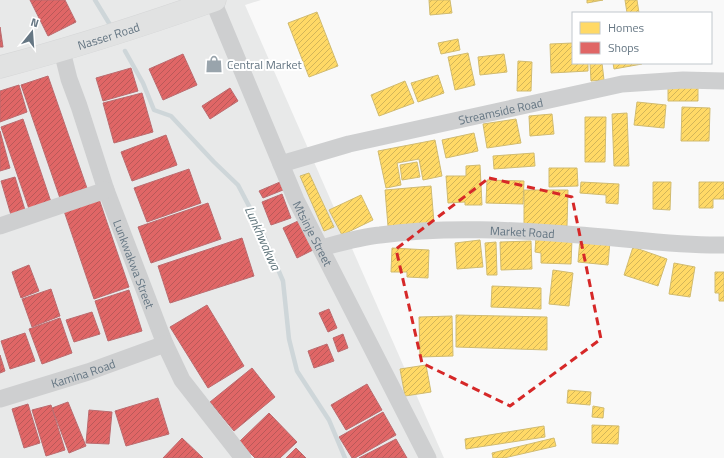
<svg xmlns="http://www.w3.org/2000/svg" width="724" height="458" font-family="'Titillium Web',sans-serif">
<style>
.built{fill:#e8e9e9}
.homes{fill:url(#homes-hatch);stroke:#d1bb6f}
.shops{fill:url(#shops-hatch);stroke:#bb6b6f}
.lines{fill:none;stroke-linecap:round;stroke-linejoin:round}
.stream{stroke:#ced6d9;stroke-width:4.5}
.secondary-casing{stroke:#d5d6d7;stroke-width:23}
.street{stroke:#cecfd0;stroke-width:17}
.secondary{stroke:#e1e2e2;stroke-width:22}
.marked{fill:none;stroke:#d62828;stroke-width:3;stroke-dasharray:8 5;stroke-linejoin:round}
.labels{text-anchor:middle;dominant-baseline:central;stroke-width:4;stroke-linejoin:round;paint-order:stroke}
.street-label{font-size:12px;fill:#657683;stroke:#fff}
.poi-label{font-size:12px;fill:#657683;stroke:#fff;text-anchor:start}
.water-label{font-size:13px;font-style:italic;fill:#60757c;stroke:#fff}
</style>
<defs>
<pattern id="homes-hatch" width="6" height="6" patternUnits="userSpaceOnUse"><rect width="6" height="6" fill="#ffd966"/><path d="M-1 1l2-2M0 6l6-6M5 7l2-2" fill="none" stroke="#d2b559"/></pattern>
<pattern id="shops-hatch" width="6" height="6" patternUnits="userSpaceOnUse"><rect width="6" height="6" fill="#e06666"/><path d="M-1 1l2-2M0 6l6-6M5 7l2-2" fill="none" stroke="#b95959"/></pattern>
</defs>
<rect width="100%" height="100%" fill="#f9f9f9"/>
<polygon class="built" points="0,0 261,0 245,5 444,458 0,458"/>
<g class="homes">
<polygon points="429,0 450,0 452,13 430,15"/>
<polygon points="587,0 603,0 587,3"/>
<polygon points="625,0 637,0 639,13 627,13"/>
<polygon points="317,12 338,66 309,77 288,23"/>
<polygon points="458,39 460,50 441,54 438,43"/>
<polygon points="573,43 573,63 588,63 588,71 551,73 550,44"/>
<polygon points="468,53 475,85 455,90 448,57"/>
<polygon points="504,54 507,72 480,75 478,57"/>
<polygon points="518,61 532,62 531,91 517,91"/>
<polygon points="590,63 602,63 604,80 591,81"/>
<polygon points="613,63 642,63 642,64 614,69"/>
<polygon points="438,75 444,93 418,102 411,83"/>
<polygon points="405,81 414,103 379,116 371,95"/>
<polygon points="668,83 698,84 698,101 668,101"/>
<polygon points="637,102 666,105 664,128 634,125"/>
<polygon points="682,107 710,108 709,141 681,141"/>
<polygon points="627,113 629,166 614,166 612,114"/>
<polygon points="552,114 554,134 530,136 529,116"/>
<polygon points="585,117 606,117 605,162 585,162"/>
<polygon points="516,119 521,143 487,148 483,124"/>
<polygon points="474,133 478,151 446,158 442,140"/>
<polygon points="435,140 442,176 423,180 419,159 397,163 401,185 386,188 378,151"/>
<polygon points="534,153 535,166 494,169 493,156"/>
<polygon points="417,162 420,177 402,180 400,165"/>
<polygon points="480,165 482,205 465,205 465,202 448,203 446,176 466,176 466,166"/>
<polygon points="549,168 577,168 578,186 549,187"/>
<polygon points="309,173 334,227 324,231 300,176"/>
<polygon points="487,180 524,181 523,204 486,203"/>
<polygon points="581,182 619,184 618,204 606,203 606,195 580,193"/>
<polygon points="653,182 671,182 670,210 653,209"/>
<polygon points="699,182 724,182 724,199 713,199 713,208 699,208"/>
<polygon points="431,186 434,223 388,226 385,190"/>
<polygon points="524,190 568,190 567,226 524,226"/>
<polygon points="361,195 373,220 342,235 329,210"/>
<polygon points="536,237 572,239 571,264 541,263 541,253 535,252"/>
<polygon points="580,239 610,241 608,265 578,262"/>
<polygon points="480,240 483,267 457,269 455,243"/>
<polygon points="531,241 532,269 501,270 500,242"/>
<polygon points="496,242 497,275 487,275 485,243"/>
<polygon points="633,247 667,259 658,286 624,275"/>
<polygon points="392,248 429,250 428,278 407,277 407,272 391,272"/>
<polygon points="674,263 695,267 690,297 669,294"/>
<polygon points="553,270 573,273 569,306 549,304"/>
<polygon points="715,272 724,272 724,301 719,301 719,293 715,293"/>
<polygon points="492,286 541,288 541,309 491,307"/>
<polygon points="456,315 547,317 547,350 456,347"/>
<polygon points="452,316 453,356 420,357 419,317"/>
<polygon points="426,365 431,392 405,396 400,369"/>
<polygon points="568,390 591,392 590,405 567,403"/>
<polygon points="593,406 604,408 603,418 592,417"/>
<polygon points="592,425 619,426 618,444 592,443"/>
<polygon points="544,426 545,437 466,449 465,439"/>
<polygon points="554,438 556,446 504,458 493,458 492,453"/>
</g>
<g class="shops">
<polygon points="30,0 65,0 76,22 48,36"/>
<polygon points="0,27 3,47 0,47"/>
<polygon points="183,54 197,85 163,100 149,69"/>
<polygon points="131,68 138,91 103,101 96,78"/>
<polygon points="48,76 89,194 62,204 21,85"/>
<polygon points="19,85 27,112 0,122 0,91"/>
<polygon points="230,88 238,101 210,119 202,106"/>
<polygon points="142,93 153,132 114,143 103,103"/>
<polygon points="23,119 51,202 29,209 1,127"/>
<polygon points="0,131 10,168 0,171"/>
<polygon points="166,135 177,165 132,181 121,152"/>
<polygon points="189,169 201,203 147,222 134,188"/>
<polygon points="15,177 25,210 11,215 1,181"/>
<polygon points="280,182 283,190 263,198 259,191"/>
<polygon points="282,194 291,218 271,225 262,202"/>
<polygon points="98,196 129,287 94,299 63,208"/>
<polygon points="208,203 221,239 151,263 138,227"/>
<polygon points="298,221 313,250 297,258 283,228"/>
<polygon points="242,238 254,276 170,303 158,266"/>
<polygon points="29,265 39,291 21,298 12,272"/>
<polygon points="51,289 60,316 32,327 22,299"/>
<polygon points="129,290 142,331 108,341 95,301"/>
<polygon points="207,305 244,366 208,388 170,327"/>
<polygon points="329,309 337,328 328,332 319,313"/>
<polygon points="92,312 100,334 74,342 66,320"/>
<polygon points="60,318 72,353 42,364 29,329"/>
<polygon points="25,333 35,361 10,369 1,341"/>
<polygon points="343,334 348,348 338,352 333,338"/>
<polygon points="327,344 334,361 314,368 308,351"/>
<polygon points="0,355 5,371 0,373"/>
<polygon points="252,368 275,397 234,431 210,402"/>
<polygon points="367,384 382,410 346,430 331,405"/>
<polygon points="158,398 169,434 126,446 115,411"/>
<polygon points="68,402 86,446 69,453 52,408"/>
<polygon points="28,404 40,443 24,448 12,409"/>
<polygon points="51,405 65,450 46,456 32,410"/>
<polygon points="89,410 112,412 109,444 86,443"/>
<polygon points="383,412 396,435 355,458 352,458 339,437"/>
<polygon points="269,413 297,442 280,458 255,458 239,442"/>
<polygon points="182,438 203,458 163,458"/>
<polygon points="396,439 407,458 359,458"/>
<polygon points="296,448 306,458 286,458"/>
</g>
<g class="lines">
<g class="stream">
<polyline points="95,0 112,28"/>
<polyline points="125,51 143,83 154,110 171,116 214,162 238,185 260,227 283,281 289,339 297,371 329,420 345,458"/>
</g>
<g class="secondary-casing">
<g id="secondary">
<path id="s6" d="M0,67c73,-19 144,-42 215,-67"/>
</g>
</g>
<g class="street">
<path id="s1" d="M213,1l83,199 132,258"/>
<path id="s2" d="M62,51l7,28 10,27 27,84 59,154 17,36 61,78"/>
<path id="s3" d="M281,164l68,-20 273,-60 61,-4 41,1"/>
<polyline points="0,226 106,190"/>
<path id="s4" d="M321,248c19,-5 39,-11 59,-13 66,-9 133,-5 199,0 48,3 97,11 145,10"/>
<path id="s5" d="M0,399l88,-27 77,-28"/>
</g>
<use href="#secondary" class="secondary"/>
</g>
<path class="marked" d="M489,178l83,19 29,142 -91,67 -88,-43 -26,-114z"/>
<defs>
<g id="shop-bare" transform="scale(1.38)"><path d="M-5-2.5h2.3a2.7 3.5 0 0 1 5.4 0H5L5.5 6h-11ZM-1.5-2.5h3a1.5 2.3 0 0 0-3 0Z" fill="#99a4ac" stroke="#fff" stroke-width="2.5" paint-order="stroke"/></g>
</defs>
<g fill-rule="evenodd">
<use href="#shop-bare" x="214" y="64"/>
</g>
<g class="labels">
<g class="street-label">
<text stroke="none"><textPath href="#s6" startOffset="113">Nasser Road</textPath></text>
<text stroke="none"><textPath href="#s3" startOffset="226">Streamside Road</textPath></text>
<text stroke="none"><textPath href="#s4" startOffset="203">Market Road</textPath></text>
<text stroke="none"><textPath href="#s1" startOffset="253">Mtsinje Street</textPath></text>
<text stroke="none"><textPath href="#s2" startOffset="225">Lunkwakwa Street</textPath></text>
<text stroke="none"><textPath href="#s5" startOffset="87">Kamina Road</textPath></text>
</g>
<g class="poi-label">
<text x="227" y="64">Central Market</text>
</g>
<g class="water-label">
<text transform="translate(263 238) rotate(66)">Lunkhwakwa</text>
</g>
</g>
<rect x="572" y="12" width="140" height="52" fill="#ffffff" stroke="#c1c8cd"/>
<rect x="580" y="22" width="20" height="12" fill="#ffd966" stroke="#c1c8cd"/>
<text x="608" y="32" font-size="12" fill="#657683">Homes</text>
<rect x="580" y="42" width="20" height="12" fill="#e06666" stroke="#c1c8cd"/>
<text x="608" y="52" font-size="12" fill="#657683">Shops</text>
<g transform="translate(32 32) rotate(17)" stroke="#ffffff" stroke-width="3" paint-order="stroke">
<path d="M0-3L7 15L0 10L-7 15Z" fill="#657683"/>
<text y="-6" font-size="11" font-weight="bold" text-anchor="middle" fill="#657683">N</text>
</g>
</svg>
